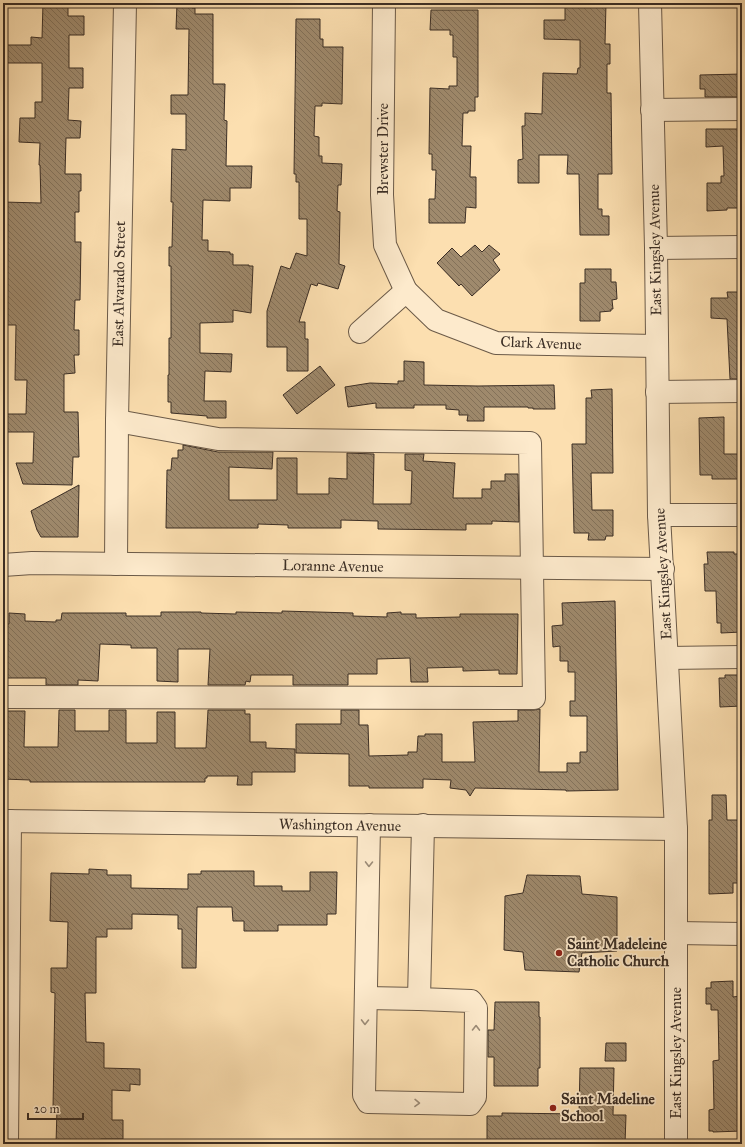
<svg xmlns="http://www.w3.org/2000/svg" width="745" height="1147" font-family="'IM FELL Great Primer',serif">
<style>
.building{fill:url(#building-back-hatch);stroke:#3b2e25}
.lines{fill:none;stroke-linecap:round;stroke-linejoin:round}
.minor-casing{stroke:#6b5a48;stroke-width:24}
.minor{stroke:#fdeacc;stroke-width:22}
.oneway{stroke:#9c8c78}
.poi-dot{fill:#8f2418;stroke:#fdeacc;stroke-width:1.5}
.labels{text-anchor:middle;dominant-baseline:central;stroke-width:3.5;stroke-linejoin:round;paint-order:stroke}
.street-label{font-size:15px;fill:#3b2e25;stroke:#fdeacc}
.poi-label{font-size:15px;font-weight:bold;fill:#3b2e25;stroke:#fdeacc;text-anchor:start}
</style>
<defs>
<pattern id="building-back-hatch" width="6" height="6" patternUnits="userSpaceOnUse"><rect width="6" height="6" fill="#9f8a6d"/><path d="M-1 5l2 2M0 0l6 6M5-1l2 2" fill="none" stroke="#837159"/></pattern>
</defs>
<rect width="100%" height="100%" fill="#fcdfb0"/>
<filter id="stains"><feTurbulence type="fractalNoise" baseFrequency=".005" numOctaves="4"/><feColorMatrix values="0 0 0 0 .2 0 0 0 0 .09 0 0 0 0 .02 0 0 0 .5 -.17"/></filter>
<radialGradient id="worn" r=".72"><stop offset=".6" stop-color="#630" stop-opacity="0"/><stop offset="1" stop-color="#630" stop-opacity=".3"/></radialGradient>
<g class="building">
<polygon points="43,3 68,3 68,16 84,16 84,35 69,35 69,68 83,68 83,88 69,88 68,120 81,121 80,138 66,138 65,174 81,174 81,191 79,191 79,212 75,212 75,242 81,242 80,300 75,300 74,330 79,330 79,355 74,355 75,373 64,374 64,412 78,412 79,457 73,457 72,485 23,484 16,463 33,463 34,432 3,432 3,414 26,414 27,380 15,380 16,325 3,325 3,202 41,203 40,165 39,165 40,143 19,142 20,118 35,118 35,102 42,102 42,63 3,63 3,45 31,45 31,37 42,38"/>
<polygon points="177,3 192,3 192,8 195,8 195,14 213,14 213,84 225,84 224,120 227,121 226,166 252,166 251,188 230,188 230,201 203,200 202,240 208,240 208,251 230,252 230,254 233,254 233,265 249,265 249,266 253,266 251,313 233,310 233,322 200,323 200,353 232,354 231,372 205,371 204,401 226,401 226,418 207,418 207,416 171,413 171,402 168,402 168,375 169,375 169,338 171,338 171,266 169,266 169,247 172,247 173,202 171,202 172,149 186,150 186,114 171,114 171,95 188,95 189,29 176,29"/>
<polygon points="565,3 606,3 605,44 610,44 610,64 607,64 607,93 611,93 612,174 598,174 598,209 602,209 602,216 609,216 609,235 580,235 579,174 567,174 568,155 539,155 539,183 518,183 518,160 523,159 522,126 525,126 525,113 542,114 543,73 577,74 578,68 580,68 580,40 544,39 544,20 565,20"/>
<polygon points="431,10 478,10 478,97 475,97 475,111 468,111 468,113 463,113 462,146 471,146 470,177 476,177 476,208 466,207 465,223 429,223 429,199 435,199 436,170 432,170 432,154 429,154 430,88 449,89 449,86 457,86 457,57 453,57 453,35 450,35 450,30 430,30"/>
<polygon points="296,19 320,19 320,39 323,39 323,47 343,47 342,104 322,103 322,106 315,106 314,136 319,137 319,156 322,156 322,163 342,164 341,185 338,185 337,211 340,212 339,264 345,266 338,289 318,283 317,286 311,284 299,322 305,322 305,339 308,339 308,371 287,371 287,347 267,347 267,311 281,266 290,269 296,253 307,256 307,219 299,219 299,182 296,182 296,174 294,174"/>
<polygon points="742,74 742,97 705,97 705,89 700,89 700,75"/>
<polygon points="706,129 742,129 742,208 727,208 727,210 707,211 707,183 721,183 721,176 724,176 723,146 706,147"/>
<polygon points="475,245 482,252 489,245 500,254 493,260 500,270 472,296 461,284 459,286 437,263 452,248 461,257"/>
<polygon points="585,269 611,269 611,282 616,282 617,299 612,300 613,309 611,309 611,311 600,312 600,321 580,321 580,283 585,283"/>
<polygon points="727,292 742,292 742,379 730,379 727,319 711,318 711,298 728,298"/>
<polygon points="404,361 424,362 424,385 478,386 554,385 555,409 533,409 533,408 528,408 528,407 484,407 484,421 467,421 468,415 459,415 459,410 446,409 446,405 414,405 414,408 376,408 376,403 348,407 345,387 370,383 398,384 398,381 404,381"/>
<polygon points="320,366 335,385 297,414 283,395"/>
<polygon points="612,389 613,473 591,473 592,510 613,510 613,536 606,536 605,540 588,540 589,533 574,533 572,444 586,444 586,398 592,398 591,390"/>
<polygon points="724,417 724,454 740,454 740,479 712,479 712,475 700,475 699,418"/>
<polygon points="183,445 218,452 273,452 272,469 229,467 229,500 277,500 277,458 297,458 297,494 329,494 329,478 347,479 347,453 374,454 373,504 411,504 412,471 405,470 405,454 424,454 423,461 455,463 453,498 482,498 482,489 491,489 491,481 505,481 505,474 518,474 519,522 492,521 492,524 466,524 466,530 378,529 378,521 341,520 341,528 288,528 288,525 258,524 258,528 166,528 167,470 171,470 172,458 178,458 178,450 183,450"/>
<polygon points="79,485 78,537 41,537 37,530 31,511"/>
<polygon points="707,552 734,552 734,554 742,554 742,571 739,571 739,600 742,600 742,632 721,633 721,623 717,623 716,591 705,591 704,564 708,564"/>
<polygon points="615,601 618,790 566,791 566,790 475,788 470,796 466,790 450,788 451,780 423,779 423,788 369,788 369,786 349,786 349,754 296,753 296,724 341,724 341,710 359,710 359,725 368,725 369,756 408,755 408,752 417,752 418,736 425,736 425,734 442,734 442,762 475,762 473,722 518,721 518,710 534,710 540,709 539,772 567,772 567,763 580,763 580,752 587,752 587,716 570,716 570,701 575,701 575,672 568,672 568,661 560,661 560,646 553,647 552,626 563,625 562,603"/>
<polygon points="282,611 353,613 353,616 387,617 387,613 401,612 401,614 416,614 416,618 460,617 460,614 518,614 517,674 499,674 499,670 463,671 463,667 427,668 428,682 411,682 410,658 377,659 377,674 348,674 348,685 293,685 293,675 251,675 250,682 246,681 245,685 208,685 210,649 178,649 178,682 157,681 157,648 131,648 131,645 100,644 98,681 78,680 78,685 46,685 46,678 3,678 3,624 9,624 9,613 25,614 25,621 56,622 56,620 61,620 62,613 126,613 126,616 161,616 161,612 201,612 201,613 236,614 236,612 282,613"/>
<polygon points="725,675 742,675 742,706 720,707 719,678 725,678"/>
<polygon points="59,710 75,710 75,731 109,731 109,710 126,710 126,743 157,743 157,712 175,712 175,748 206,748 208,710 245,710 245,714 250,714 250,742 266,742 266,748 295,749 295,772 252,772 252,785 237,785 238,776 207,776 207,778 205,778 205,782 30,782 30,780 3,779 3,711 25,711 24,747 58,747"/>
<polygon points="712,795 726,795 727,820 740,820 740,883 733,883 733,893 709,894 709,820 712,820"/>
<polygon points="89,869 107,870 107,875 131,875 131,888 188,889 188,874 201,874 201,871 254,871 254,886 282,886 282,891 310,891 310,872 337,872 336,914 327,914 327,925 278,925 278,931 244,931 244,921 233,921 232,907 197,907 196,968 182,968 182,929 178,929 178,915 132,914 132,929 107,929 107,937 96,937 96,993 85,993 86,1042 104,1043 104,1068 140,1069 140,1085 130,1084 130,1091 112,1090 112,1120 123,1120 123,1139 101,1139 101,1144 56,1144 57,1109 53,1109 55,993 51,992 51,968 67,968 68,922 50,921 51,873 89,874"/>
<polygon points="527,875 580,876 582,894 617,897 617,951 582,953 579,972 525,970 523,952 504,950 505,896 523,893"/>
<polygon points="733,981 733,997 741,996 742,998 742,1131 713,1132 713,1131 709,1131 709,1110 714,1109 713,1061 719,1060 718,1010 711,1010 711,1004 706,1004 706,988 711,988 711,982"/>
<polygon points="495,1002 539,1002 539,1017 540,1017 540,1068 538,1068 538,1086 494,1086 494,1057 488,1057 488,1030 494,1030"/>
<polygon points="606,1043 626,1043 626,1061 605,1061"/>
<polygon points="580,1068 614,1068 613,1115 626,1115 625,1144 487,1144 487,1116 502,1116 502,1113 579,1114"/>
</g>
<g class="lines">
<g class="minor-casing">
<g id="minor">
<polyline points="384,3 382,195 385,245 406,291"/>
<polyline points="650,3 656,248 659,515 676,829 676,1144"/>
<polyline points="652,110 742,109"/>
<polyline points="656,248 742,247"/>
<polyline points="360,332 406,291 436,320 496,343 656,346"/>
<polyline points="657,392 742,391"/>
<polyline points="659,515 742,515"/>
<polyline points="116,564 117,421 125,3"/>
<polyline points="3,565 32,563 663,569"/>
<polyline points="667,658 742,657"/>
<polyline points="3,697 534,698 530,443 218,439 117,421"/>
<polyline points="3,821 676,829"/>
<polyline points="369,825 364,1095 368,1102 470,1104 475,1097 476,1008 471,1001 419,999 423,825"/>
<polyline points="677,933 742,934"/>
<polyline points="366,998 419,999"/>
<polyline points="7,1144 10,821"/>
</g>
</g>
<use href="#minor" class="minor"/>
</g>
<defs><path id="oneway-chevron" d="M-2-3.5L2.5 0L-2 3.5" fill="none" stroke-width="1.6" stroke-linecap="round" stroke-linejoin="round"/></defs>
<g class="oneway">
<use href="#oneway-chevron" transform="translate(369 864) rotate(91)"/>
<use href="#oneway-chevron" transform="translate(365 1022) rotate(91)"/>
<use href="#oneway-chevron" transform="translate(476 1028) rotate(-89)"/>
<use href="#oneway-chevron" transform="translate(417 1103) rotate(1)"/>
</g>
<g class="poi-dot">
<circle cx="559" cy="953" r="4"/>
<circle cx="553" cy="1108" r="4"/>
</g>
<g class="labels">
<g class="street-label">
<text transform="translate(383 149) rotate(-90)">Brewster Drive</text>
<text transform="translate(655 250) rotate(-91)">East Kingsley Avenue</text>
<text transform="translate(119 284) rotate(-89)">East Alvarado Street</text>
<text transform="translate(541 343) rotate(2)">Clark Avenue</text>
<text transform="translate(333 566) rotate(1)">Loranne Avenue</text>
<text transform="translate(663 574) rotate(-93)">East Kingsley Avenue</text>
<text transform="translate(340 825) rotate(1)">Washington Avenue</text>
<text transform="translate(676 1053) rotate(-90)">East Kingsley Avenue</text>
</g>
<g class="poi-label">
<text x="567" y="944">Saint Madeleine<tspan x="567" dy="17">Catholic Church</tspan></text>
<text x="561" y="1099">Saint Madeline<tspan x="561" dy="17">School</tspan></text>
</g>
</g>
<rect width="745" height="1147" fill="none" stroke="#fcdfb0" stroke-width="16"/>
<rect x="4" y="4" width="737" height="1139" fill="none" stroke="#3b2e25" stroke-width="2"/>
<rect x="8" y="8" width="729" height="1131" fill="none" stroke="#3b2e25"/>
<path d="M28 1113v6h55v-6" fill="none" stroke="#3b2e25" stroke-width="2"/>
<text x="34" y="1113" font-size="12" fill="#3b2e25" stroke="#fdeacc" stroke-width="3" paint-order="stroke">20 m</text>
<rect width="100%" height="100%" filter="url(#stains)"/>
<rect width="100%" height="100%" fill="url(#worn)"/>
</svg>
